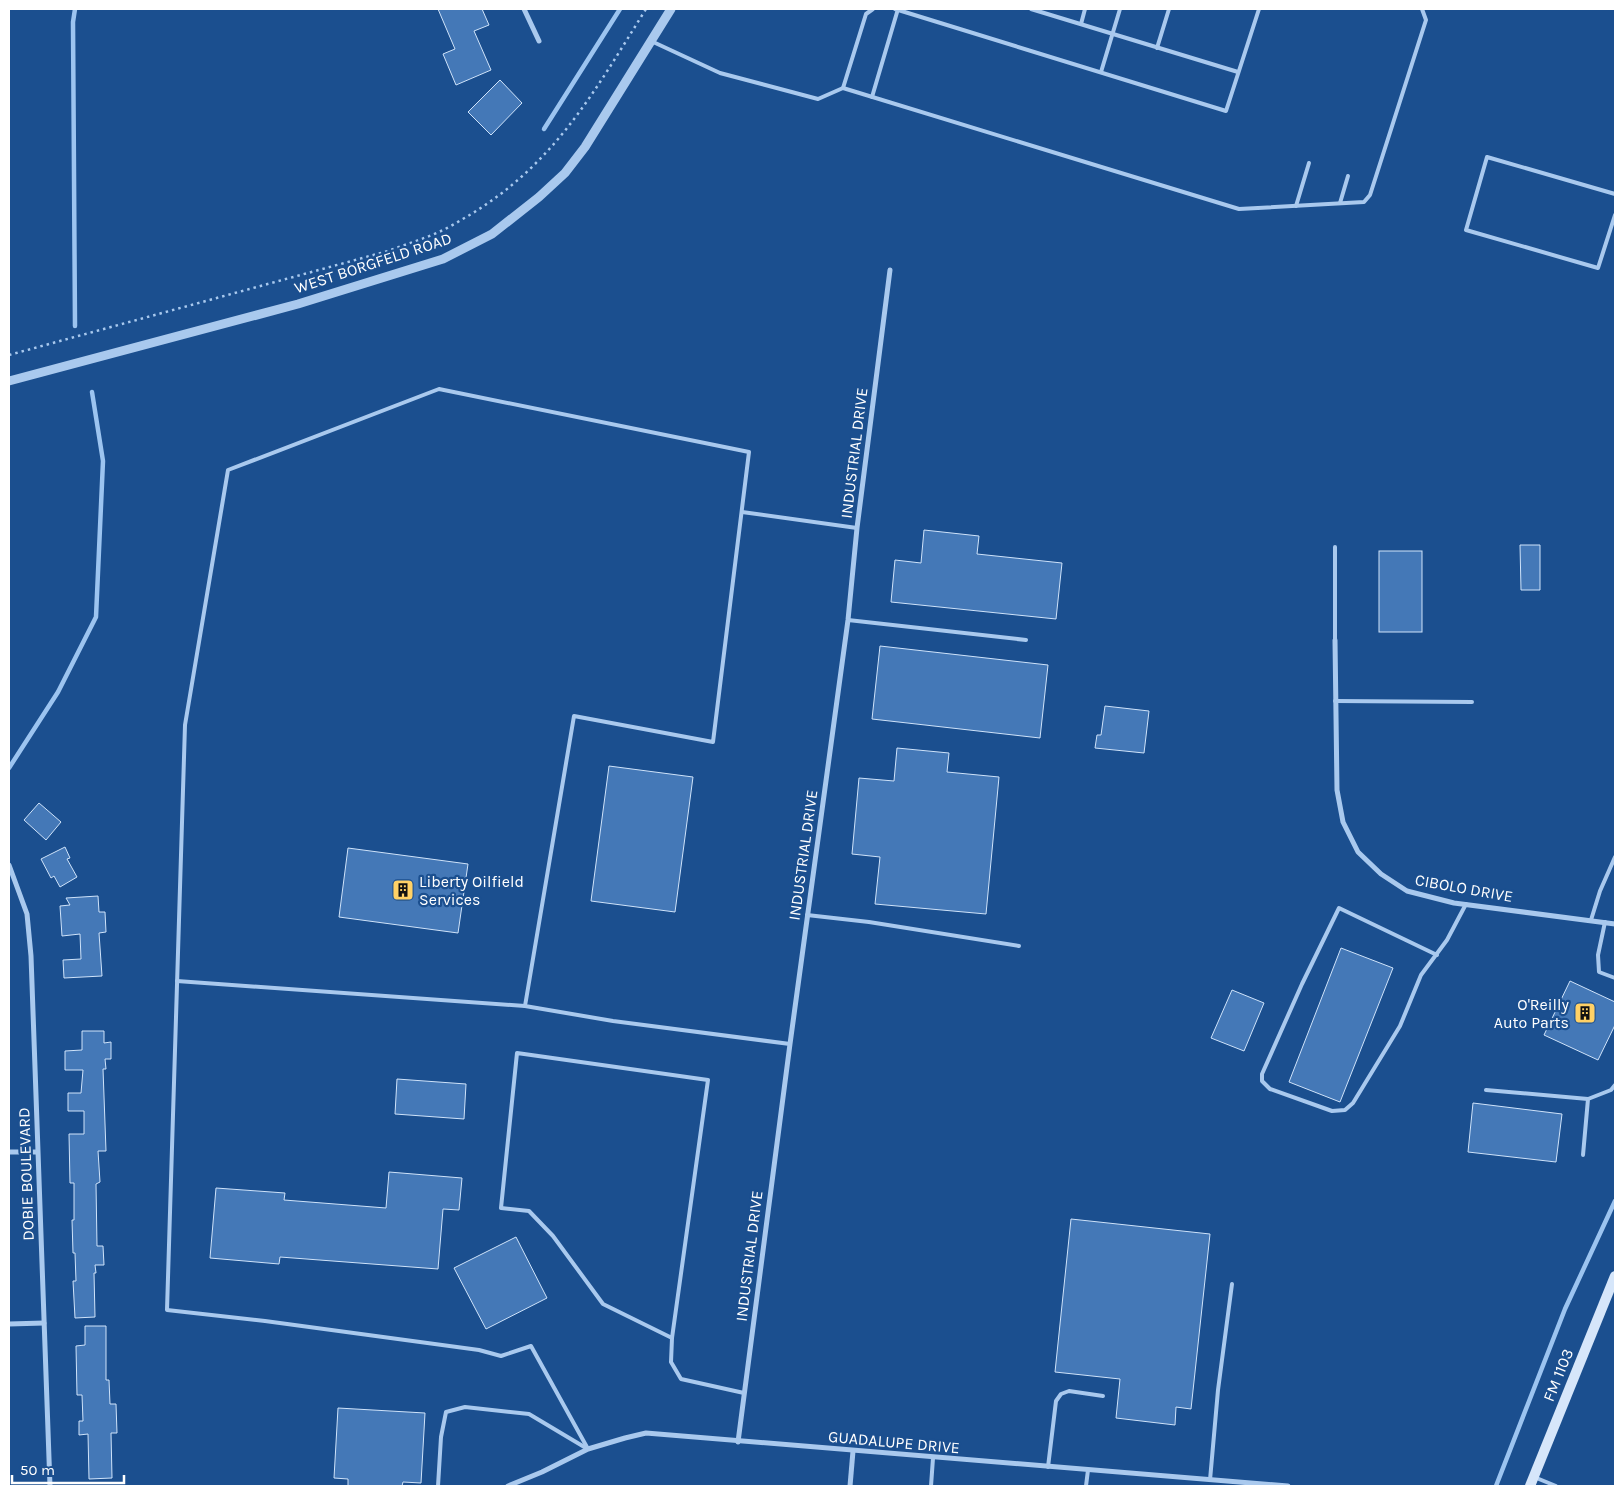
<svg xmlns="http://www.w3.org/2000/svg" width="1624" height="1495" font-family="Karla,sans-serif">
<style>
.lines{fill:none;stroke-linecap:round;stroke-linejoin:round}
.stream{stroke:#9cc4f0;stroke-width:4.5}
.building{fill:#4478b7;stroke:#cfe3fa}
.path{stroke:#a9c9ee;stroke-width:2.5;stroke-dasharray:2.5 4;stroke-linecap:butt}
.service{stroke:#a9c9ee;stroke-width:4}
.minor{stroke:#a9c9ee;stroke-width:5}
.tertiary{stroke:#a9c9ee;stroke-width:9}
.secondary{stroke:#d6e6fa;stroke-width:10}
.labels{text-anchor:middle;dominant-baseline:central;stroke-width:4.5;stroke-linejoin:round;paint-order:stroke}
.street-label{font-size:16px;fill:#fff;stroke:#1b4f8f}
.poi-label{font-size:16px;fill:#fff;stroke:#1b4f8f;text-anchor:start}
</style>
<rect width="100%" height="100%" fill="#1b4f8f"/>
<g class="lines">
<g class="stream">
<polyline points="544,129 620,9"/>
<polyline points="75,326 73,22 75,9"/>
<polyline points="9,768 58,692 96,617 103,461 92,392"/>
<polyline points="1496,1486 1565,1309 1615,1201"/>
</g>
</g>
<g class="building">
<polygon points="438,9 482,9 489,25 474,31 491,70 456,85 443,54 455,49"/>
<polygon points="500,80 522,103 491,135 468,112"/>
<polygon points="924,530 979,536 977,554 1062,563 1056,619 891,602 895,560 921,563"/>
<polygon points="1520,545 1540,545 1540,590 1521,590"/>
<rect x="1379" y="551" width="43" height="81"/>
<polygon points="880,646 1048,665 1040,738 872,719"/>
<polygon points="1105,706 1149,711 1144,753 1095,748 1097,735 1101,735"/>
<polygon points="897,748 949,753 947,772 999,777 986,914 875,904 880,857 852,854 859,778 894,781"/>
<polygon points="609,766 693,777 675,912 591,901"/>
<polygon points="39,803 61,822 46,840 24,820"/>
<polygon points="65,847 70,858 67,859 77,877 60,887 54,876 51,878 41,859"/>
<polygon points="348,848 468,864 458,933 339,917"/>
<polygon points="98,896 99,912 105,912 106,932 99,933 102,976 64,978 63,960 81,959 80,934 62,936 60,906 70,905 66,898"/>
<polygon points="1341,948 1393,968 1340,1102 1289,1082"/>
<polygon points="1570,981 1615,1002 1615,1025 1598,1060 1544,1035"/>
<polygon points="1232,990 1264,1003 1244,1051 1211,1038"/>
<polygon points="82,1031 104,1031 104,1043 111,1042 111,1059 105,1059 106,1069 103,1069 106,1151 98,1151 100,1182 96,1184 97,1246 103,1246 104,1265 95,1265 96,1273 94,1273 95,1317 75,1318 73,1281 76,1281 75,1253 73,1253 72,1220 74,1220 74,1183 70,1183 69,1134 84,1134 84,1111 68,1111 68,1093 81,1093 83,1070 65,1070 65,1051 82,1050"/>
<polygon points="397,1079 466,1084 464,1119 395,1114"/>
<polygon points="1473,1103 1562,1114 1556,1162 1468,1152"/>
<polygon points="389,1172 462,1178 459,1210 443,1209 438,1269 280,1257 279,1264 210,1258 216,1188 285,1193 284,1200 386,1208"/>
<polygon points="1071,1219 1210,1234 1191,1409 1176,1407 1175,1425 1116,1418 1120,1379 1055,1372"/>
<polygon points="516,1237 547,1298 486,1329 454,1268"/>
<polygon points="85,1326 106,1326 106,1380 109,1380 110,1404 116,1404 117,1433 111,1433 112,1478 89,1479 88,1434 79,1435 79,1421 83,1421 82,1395 77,1395 76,1346 85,1345"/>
<polygon points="338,1408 425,1413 421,1483 403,1482 402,1486 348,1486 348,1479 334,1478"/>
</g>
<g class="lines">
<path class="path" d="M9,355l379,-104c18,-7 36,-12 53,-20 9,-4 18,-10 27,-15 87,-52 126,-124 178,-207"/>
<g class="service">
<polyline points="895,9 1226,111 1259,9"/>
<polyline points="1031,9 1238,72"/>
<polyline points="1081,24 1085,9"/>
<polyline points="651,41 720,73 818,99 843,88 1239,209 1364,202 1370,195 1426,20 1422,9"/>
<polyline points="1157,48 1169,9"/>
<polyline points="1101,72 1120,9"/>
<polyline points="843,88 866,14 873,9"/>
<polyline points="872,97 898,9"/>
<polyline points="1615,194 1487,157 1466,230 1598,268 1615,215"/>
<polyline points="1340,203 1348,176"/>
<polyline points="1296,206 1309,163"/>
<polyline points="742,512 857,528"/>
<polyline points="848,620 1026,640"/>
<polyline points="1335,640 1335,547"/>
<polyline points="1335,701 1472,702"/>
<polyline points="807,915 869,922 1019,946"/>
<polyline points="1591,920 1600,891 1615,857"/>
<polyline points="1605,922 1598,955 1599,972 1615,978"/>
<polyline points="1437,955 1339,908 1302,984 1262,1074 1262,1081 1270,1089 1332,1111 1345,1110 1353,1103 1400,1026 1421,975 1447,940 1466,904"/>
<polyline points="177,981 525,1006"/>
<polyline points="1486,1090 1588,1099"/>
<polyline points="1583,1155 1588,1099 1611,1090 1615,1085"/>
<polyline points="672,1338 603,1304 553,1236 529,1211 501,1208 517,1053 708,1080 672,1338 671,1362 681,1379 744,1393"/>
<polyline points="588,1449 531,1346 501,1356 479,1350 265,1321 167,1310 185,725 228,470 439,389 749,452 713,742 574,716 525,1006 613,1021 790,1044"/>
<polyline points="1048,1467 1056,1401 1061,1394 1069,1391 1103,1396"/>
<polyline points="1534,1477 1556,1486"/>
<polyline points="1210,1480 1218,1390 1232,1284"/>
<polyline points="438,1486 441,1437 446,1412 465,1407 529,1414 586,1448"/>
<polyline points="931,1486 933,1458"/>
<polyline points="1086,1486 1088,1470"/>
</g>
<g class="minor">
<polyline points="524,9 539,41"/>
<polyline points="1335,640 1337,790 1343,822 1358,852 1381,874 1407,891 1454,903 1615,924"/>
<polyline points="9,865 27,914 31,956 50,1486"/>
<polyline points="9,1152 37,1152"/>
<polyline points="9,1324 44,1323"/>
<polyline points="738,1442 790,1044 848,620 857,528 890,270"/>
<polyline points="508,1486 542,1472 588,1449 625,1438 646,1433 1288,1486"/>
<polyline points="850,1486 853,1451"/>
</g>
<polyline class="tertiary" points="9,381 298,304 443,259 492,234 539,197 565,173 585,147 671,9"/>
<polyline class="secondary" points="1530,1486 1615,1276"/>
</g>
<defs>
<g id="building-square" transform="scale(1.125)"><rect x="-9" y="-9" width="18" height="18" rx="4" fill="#ffd166" stroke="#1b4f8f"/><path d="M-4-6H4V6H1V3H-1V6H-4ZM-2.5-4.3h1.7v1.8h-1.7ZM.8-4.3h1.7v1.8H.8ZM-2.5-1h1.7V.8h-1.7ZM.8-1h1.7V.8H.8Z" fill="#111"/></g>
</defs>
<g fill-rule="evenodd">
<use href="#building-square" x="403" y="890"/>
<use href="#building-square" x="1585" y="1013"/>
</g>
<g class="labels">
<g class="street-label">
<text transform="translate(373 263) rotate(-18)">WEST BORGFELD ROAD</text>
<text transform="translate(854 453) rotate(-83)">INDUSTRIAL DRIVE</text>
<text transform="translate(803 855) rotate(-82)">INDUSTRIAL DRIVE</text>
<text transform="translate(1464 888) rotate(10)">CIBOLO DRIVE</text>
<text transform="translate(26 1174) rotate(-92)">DOBIE BOULEVARD</text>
<text transform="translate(749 1256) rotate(-83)">INDUSTRIAL DRIVE</text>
<text transform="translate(1558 1375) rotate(-68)">FM 1103</text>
<text transform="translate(894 1442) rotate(5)">GUADALUPE DRIVE</text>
</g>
<g class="poi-label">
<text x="419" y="881">Liberty Oilfield<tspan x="419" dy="18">Services</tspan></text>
<text x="1569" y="1004" text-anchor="end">O'Reilly<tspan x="1569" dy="18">Auto Parts</tspan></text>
</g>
</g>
<rect width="1624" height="1495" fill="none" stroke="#ffffff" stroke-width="20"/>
<path d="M12 1475v8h112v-8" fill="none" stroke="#ffffff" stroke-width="2.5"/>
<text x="20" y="1475" font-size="15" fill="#ffffff" stroke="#1b4f8f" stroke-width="4" paint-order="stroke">50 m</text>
</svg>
